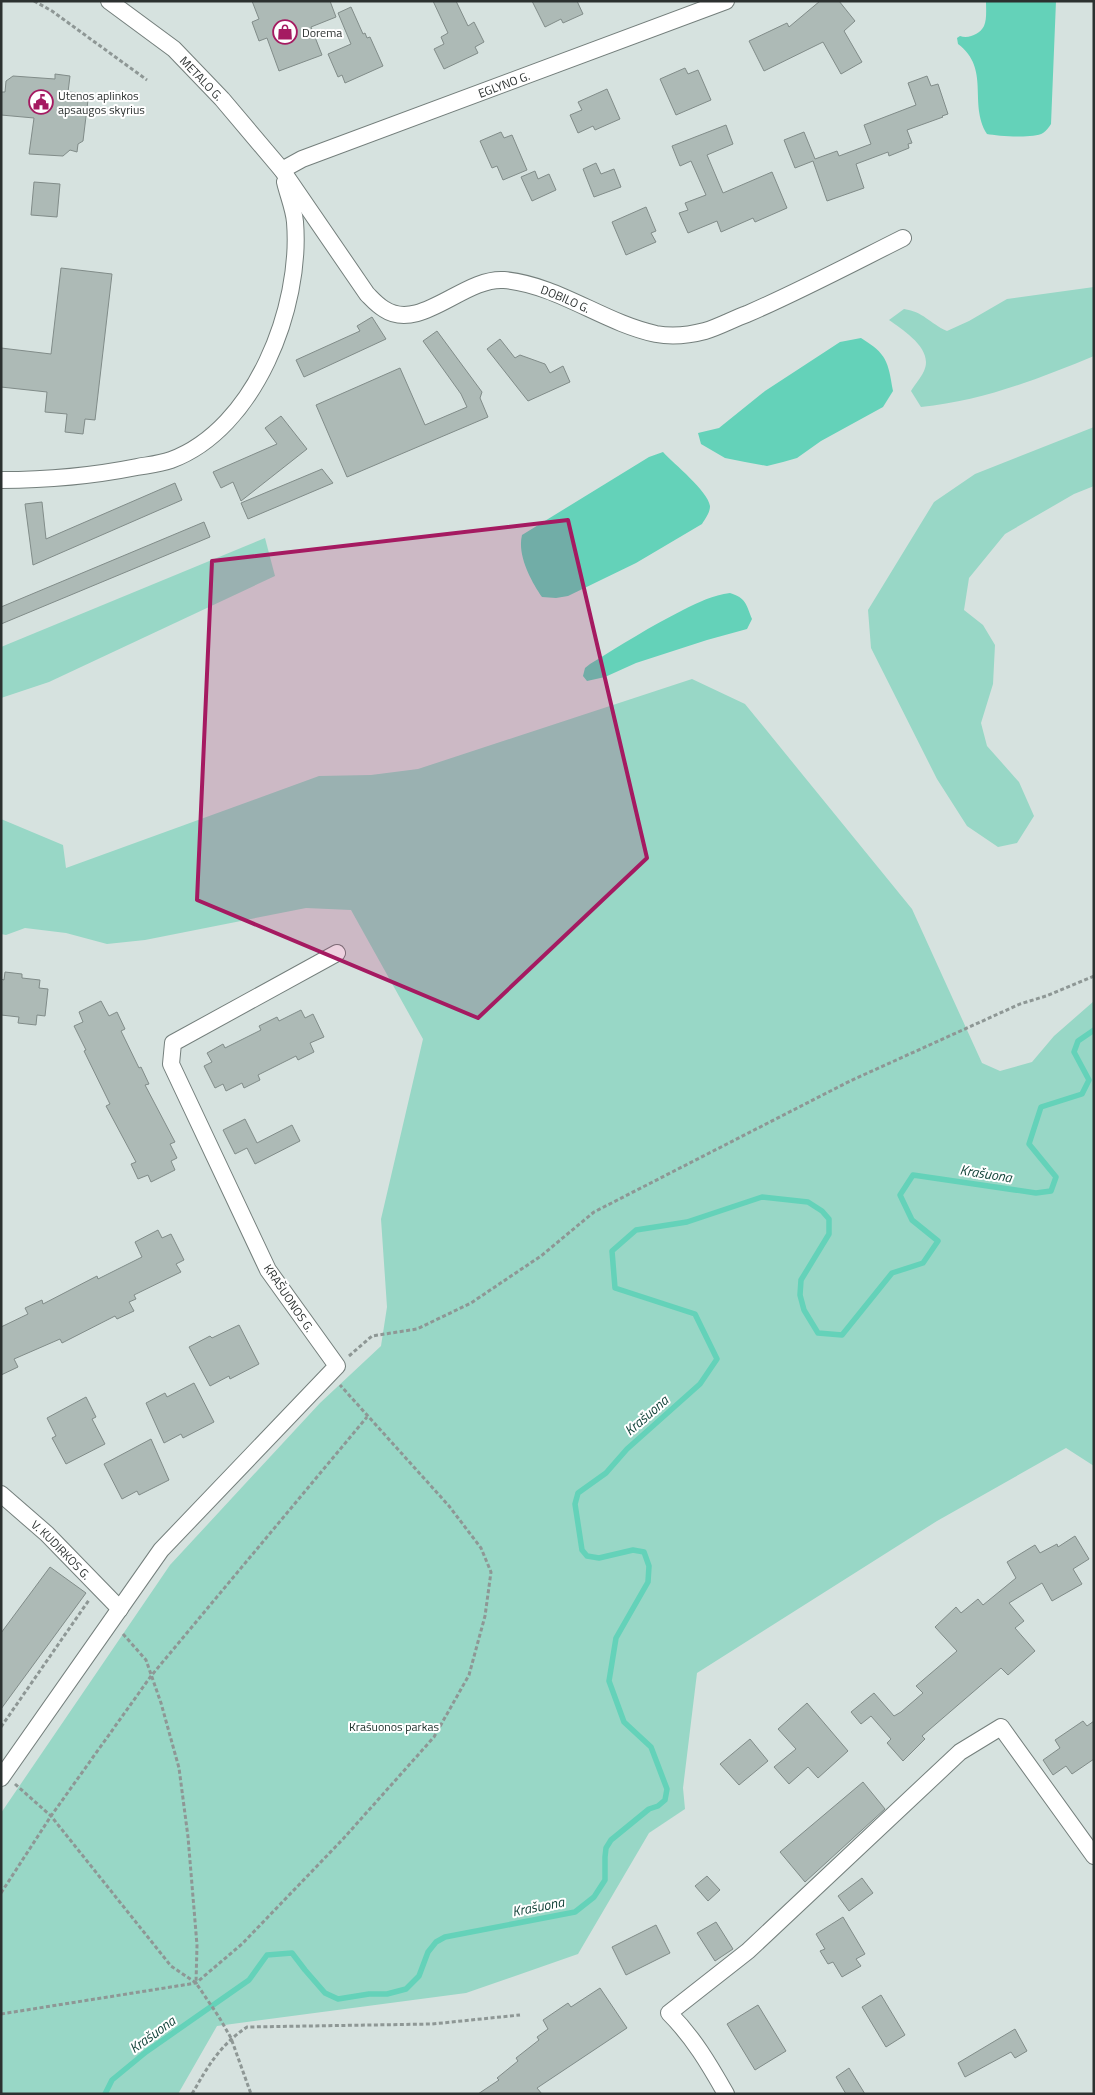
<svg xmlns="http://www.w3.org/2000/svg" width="1095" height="2095" font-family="'Titillium Web',sans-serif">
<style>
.green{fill:#98d7c6}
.water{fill:#64d2b9}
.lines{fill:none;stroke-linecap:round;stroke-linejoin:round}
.stream{stroke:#64d2b9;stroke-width:5.5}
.building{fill:#adbab6;stroke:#818c89}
.minor-casing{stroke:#747f7c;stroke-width:18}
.path{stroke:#8e9795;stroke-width:3;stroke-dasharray:4 2.5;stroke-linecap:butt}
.minor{stroke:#fff;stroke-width:16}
.marked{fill:#a51a61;fill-opacity:0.2;stroke:#a51a61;stroke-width:4;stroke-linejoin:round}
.labels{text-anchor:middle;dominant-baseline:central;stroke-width:4;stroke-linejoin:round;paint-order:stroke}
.poi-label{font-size:12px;fill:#2c3130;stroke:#fff;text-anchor:start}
.street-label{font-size:12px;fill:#2c3130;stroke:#fff}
.park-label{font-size:12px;fill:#1a2e28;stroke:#fff}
.water-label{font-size:14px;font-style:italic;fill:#14453b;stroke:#fff}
</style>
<rect width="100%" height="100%" fill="#d6e2df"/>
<g class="green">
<path d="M1094,287v69c-56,23 -112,45 -173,51l-10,-16c4,-7 10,-13 13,-20 10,-22 -20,-40 -35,-51l15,-11c20,3 25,14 43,22l22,-10 38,-22z"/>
<polygon points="1094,427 1094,486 1074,494 1005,534 969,578 964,610 983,625 995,645 993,684 981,723 987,746 1019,782 1034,816 1017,843 998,847 967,826 937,779 871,648 868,610 934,502 975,474"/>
<polygon points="265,538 275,576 49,682 1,698 1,647"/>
<polygon points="692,679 745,704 912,909 982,1063 1000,1071 1032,1062 1054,1036 1094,1001 1094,1466 1066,1448 937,1521 697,1673 683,1788 685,1809 649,1833 578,1954 466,1993 217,2026 178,2094 1,2094 1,1813 170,1565 320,1403 381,1346 387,1307 381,1219 423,1039 351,910 306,908 145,940 107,944 66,933 25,928 6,935 1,934 1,819 63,845 66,868 319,776 371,775 418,769"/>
</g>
<g class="water">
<path d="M986,1h70l-5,123c-2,3 -5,7 -8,9 -10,6 -45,3 -56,1 -19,-31 4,-65 -29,-90l-1,-6 3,-2c9,3 20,-2 24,-10 3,-6 2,-18 2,-25z"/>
<path d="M861,338c26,16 27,23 32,53l-10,16 -62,34 -24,17 -14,4 -16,4 -22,-4 -20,-4 -24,-14 -3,-11 21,-5 46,-37 75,-49z"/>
<path d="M663,452c11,12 45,39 47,54 0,7 -5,13 -8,18l-66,39 -68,33 -12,2 -14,-1c-11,-16 -25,-42 -20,-62l127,-78z"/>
<path d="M730,593c16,5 16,11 22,26l-5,10 -40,11 -71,23 -31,14 -18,4 -4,-5 2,-8 5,-4c31,-19 61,-38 93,-54 16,-8 30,-15 47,-17z"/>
</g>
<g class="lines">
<polyline class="stream" points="105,2094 112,2080 146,2052 249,1980 267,1955 292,1953 305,1970 325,1993 338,1999 369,1994 387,1994 406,1989 419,1976 428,1952 436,1942 445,1937 575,1912 594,1897 605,1880 605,1857 606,1848 611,1840 649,1809 658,1806 665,1800 667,1789 651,1747 624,1722 609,1681 616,1638 648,1582 649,1566 644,1552 633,1550 599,1558 587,1556 582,1550 575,1504 578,1493 606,1473 627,1449 700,1384 717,1359 695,1314 615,1288 612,1251 636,1230 687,1222 762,1197 808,1202 822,1211 829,1219 829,1234 801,1280 800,1295 804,1310 818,1333 842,1335 892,1273 923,1263 938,1241 912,1220 900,1195 913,1175 1036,1193 1051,1191 1056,1177 1029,1144 1041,1107 1082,1094 1089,1080 1074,1052 1078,1041 1094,1030"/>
</g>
<g class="building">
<polygon points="252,1 330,1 336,17 311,27 322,55 279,71 267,38 259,41 252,22 259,19"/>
<polygon points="433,1 456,1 468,26 474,22 484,42 475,47 478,53 444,69 434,49 444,44 441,37 448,33"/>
<polygon points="532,1 577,1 583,14 563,23 561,19 545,27"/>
<polygon points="820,1 839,1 855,21 844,31 862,62 841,74 823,42 764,71 749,41 787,23 789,27"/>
<polygon points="351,7 363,34 365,33 367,38 370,37 383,66 345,83 342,75 338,77 328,54 351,44 338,13"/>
<polygon points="685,68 688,74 698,70 711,100 676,115 660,79"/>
<polygon points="55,74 70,76 68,92 80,93 88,100 83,141 78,144 77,152 70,150 63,156 29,154 34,118 1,115 1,92 5,92 6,81 13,76 55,79"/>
<polygon points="927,76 931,86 938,84 948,114 942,116 943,117 907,130 912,143 908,144 909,148 889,156 888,152 856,164 864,188 827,201 813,161 795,168 784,140 804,132 815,159 837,151 839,156 871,144 864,125 916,105 908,83"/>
<polygon points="607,89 620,119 595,130 593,126 578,133 570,115 582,110 578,102"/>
<polygon points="726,125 733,144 707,155 723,193 772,172 787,208 755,222 753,218 721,232 717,221 688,233 679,213 688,210 685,203 706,195 691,161 680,166 672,146"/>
<polygon points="501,132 504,138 512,135 527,170 503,180 497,166 492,168 480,141"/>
<polygon points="596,163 601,174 614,169 621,187 594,197 583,169"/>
<polygon points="535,171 538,179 549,174 556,190 532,201 521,177"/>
<polygon points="34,182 60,184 57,217 31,215"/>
<polygon points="646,207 656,231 651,233 656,242 626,255 612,222"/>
<polygon points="61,268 112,274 95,420 85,419 83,434 65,432 67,414 45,412 47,392 1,387 1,348 51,354"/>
<polygon points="372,317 386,339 304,377 296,360 360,331 357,326"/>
<polygon points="437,331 482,392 480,398 488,417 347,477 316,405 400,368 425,425 467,407 461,394 423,341"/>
<polygon points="500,339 515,358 520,355 545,364 550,373 563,366 570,382 528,401 487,349"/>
<polygon points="281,416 307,449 241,501 233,482 221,488 213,472 277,444 265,428"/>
<polygon points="322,469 333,483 248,519 241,503"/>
<polygon points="175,483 182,500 33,565 25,504 42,502 46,539"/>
<polygon points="204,522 210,537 1,624 1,607"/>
<polygon points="5,972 22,974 22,978 40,980 39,988 48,989 45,1016 37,1015 36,1025 18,1023 19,1017 1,1015 1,979 4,980"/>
<polygon points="101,1001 109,1016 117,1012 125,1029 121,1031 139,1068 141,1067 149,1084 145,1085 175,1142 170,1144 177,1158 171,1161 175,1170 151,1182 148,1175 138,1179 131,1164 136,1162 106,1106 110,1104 84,1051 86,1050 74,1026 83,1022 79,1012"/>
<polygon points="301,1010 305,1018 313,1014 324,1037 310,1043 314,1052 298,1060 296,1056 258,1075 260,1080 244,1088 242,1083 226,1091 223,1084 215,1088 204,1066 212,1062 207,1053 223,1044 225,1048 261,1030 259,1026 277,1017 279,1021"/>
<polygon points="245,1119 257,1143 292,1125 300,1141 255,1164 247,1148 235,1154 223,1130"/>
<polygon points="158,1230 162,1238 171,1234 184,1260 176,1264 181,1272 134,1295 136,1299 129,1302 134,1311 117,1319 115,1316 62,1343 60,1339 14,1359 18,1367 1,1375 1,1327 28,1314 25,1308 42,1300 43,1304 97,1276 98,1279 142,1257 135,1242"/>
<polygon points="239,1325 259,1364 230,1379 229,1376 210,1386 189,1347 210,1336 212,1338"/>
<polygon points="194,1383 214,1422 183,1438 181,1434 164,1443 146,1403 165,1393 167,1397"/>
<polygon points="86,1397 96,1417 92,1419 105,1444 66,1464 52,1438 56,1436 47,1418"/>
<polygon points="151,1439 169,1480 139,1495 137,1491 122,1499 104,1464"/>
<polygon points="1075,1536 1089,1559 1073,1569 1082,1584 1052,1601 1042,1583 1009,1603 1024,1621 1015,1628 1035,1651 1008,1675 1001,1668 922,1736 925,1739 903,1761 887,1743 891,1739 871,1716 861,1724 851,1712 874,1693 894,1716 901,1712 923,1693 916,1686 957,1651 935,1627 956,1607 961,1613 978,1599 983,1605 1016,1578 1007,1562 1035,1545 1040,1553 1057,1544 1058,1547"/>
<polygon points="50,1567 86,1593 1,1709 1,1633"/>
<polygon points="807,1703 848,1751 818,1778 808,1767 789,1784 774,1767 796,1749 778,1729"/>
<polygon points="1083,1721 1087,1726 1094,1721 1094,1759 1072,1774 1066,1766 1053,1775 1043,1760 1060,1748 1055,1740"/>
<polygon points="750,1739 768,1761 739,1785 720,1764"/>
<polygon points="863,1782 885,1809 805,1882 780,1852"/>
<polygon points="707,1876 720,1890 708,1901 695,1886"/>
<polygon points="862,1878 873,1893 849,1911 838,1896"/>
<polygon points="843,1917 865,1954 856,1959 861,1966 842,1977 833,1962 828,1964 820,1951 825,1949 816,1934"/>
<polygon points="716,1922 733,1949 715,1961 697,1933"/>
<polygon points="656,1925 670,1953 626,1975 612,1947"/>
<polygon points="600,1988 627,2028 537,2088 542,2094 478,2094 499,2080 497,2078 518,2061 516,2058 539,2040 537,2037 548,2029 543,2020 568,2003 571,2007"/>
<polygon points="881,1995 905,2035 886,2047 862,2007"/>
<polygon points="758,2005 786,2051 755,2070 727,2024"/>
<polygon points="1015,2029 1027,2051 1015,2058 1011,2052 965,2077 958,2063"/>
<polygon points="849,2068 865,2094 846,2094 836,2077"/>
</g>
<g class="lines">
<g class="minor-casing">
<g id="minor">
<path id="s1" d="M109,1l65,48 48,50 60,71 85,124c5,5 10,11 17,15 36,24 80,-32 120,-29 54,5 100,43 152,54 16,3 34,1 49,-3 14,-4 28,-12 42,-17 53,-23 104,-50 156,-76"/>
<path id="s2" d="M282,170l20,-11 424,-158"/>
<path d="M1,480c46,0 91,-4 136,-13 11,-2 23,-3 34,-7 84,-31 131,-153 124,-238 -1,-13 -7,-27 -10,-40"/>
<path id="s3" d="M1,1494l46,40 73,75"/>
<polyline points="1,1778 161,1550 337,1366 268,1270 171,1064 173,1043 337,953"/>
<path d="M726,2094c-17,-30 -33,-57 -57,-81l79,-62 212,-199 41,-25 93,129"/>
</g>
</g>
<g class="path">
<polyline points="34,1 52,11 147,80"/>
<polyline points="349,1356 372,1336 417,1329 471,1303 541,1256 594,1212 850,1081 1020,1004 1046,996 1094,976"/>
<polyline points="123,1634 146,1660 161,1703 179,1768 188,1837 197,1945 196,1983"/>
<polyline points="1,1727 89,1600"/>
<polyline points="15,1784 51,1816 171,1966 196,1983 219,2017 231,2038 251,2094"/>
<polyline points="1,1893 51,1816 151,1676 367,1417"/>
<polyline points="1,2014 196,1983 242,1944 343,1839 434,1737 469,1675 485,1616 491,1572 481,1548 449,1506 340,1385"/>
<path d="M192,2094c16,-28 28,-49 55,-67l185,-3 88,-9"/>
</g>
<use href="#minor" class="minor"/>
</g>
<path class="marked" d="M568,520l79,338 -169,160 -281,-118 15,-339z"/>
<defs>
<g id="shop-ring" transform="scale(1.25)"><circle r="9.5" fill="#fff" stroke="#a51a61" stroke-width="1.5"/><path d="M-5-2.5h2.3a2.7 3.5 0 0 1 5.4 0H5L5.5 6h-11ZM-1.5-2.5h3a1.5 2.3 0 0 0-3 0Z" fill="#a51a61"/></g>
<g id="civic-ring" transform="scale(1.25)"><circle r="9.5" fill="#fff" stroke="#a51a61" stroke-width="1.5"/><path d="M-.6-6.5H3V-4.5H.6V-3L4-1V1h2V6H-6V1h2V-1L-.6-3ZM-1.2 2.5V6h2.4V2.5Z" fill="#a51a61"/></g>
</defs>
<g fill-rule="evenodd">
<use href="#shop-ring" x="285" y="32"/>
<use href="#civic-ring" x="41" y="102"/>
</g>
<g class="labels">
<g class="poi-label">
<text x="302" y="32">Dorema</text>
<text x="58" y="95">Utenos aplinkos<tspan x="58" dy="14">apsaugos skyrius</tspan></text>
</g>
<g class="street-label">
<text stroke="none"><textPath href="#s1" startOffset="121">METALO G.</textPath></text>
<text stroke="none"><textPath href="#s2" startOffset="238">EGLYNO G.</textPath></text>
<text stroke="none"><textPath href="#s1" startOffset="609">DOBILO G.</textPath></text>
<text transform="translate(289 1298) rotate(56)">KRAŠUONOS G.</text>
<text stroke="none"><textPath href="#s3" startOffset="82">V. KUDIRKOS G.</textPath></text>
</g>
<g class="park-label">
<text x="394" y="1726">Krašuonos parkas</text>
</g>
<g class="water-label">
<text transform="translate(986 1173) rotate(9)">Krašuona</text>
<text transform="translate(646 1415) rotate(-41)">Krašuona</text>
<text transform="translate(538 1906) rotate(-11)">Krašuona</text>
<text transform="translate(152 2034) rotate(-36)">Krašuona</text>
</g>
</g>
<rect width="1095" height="2095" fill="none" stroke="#2c3130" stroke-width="5"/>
</svg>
